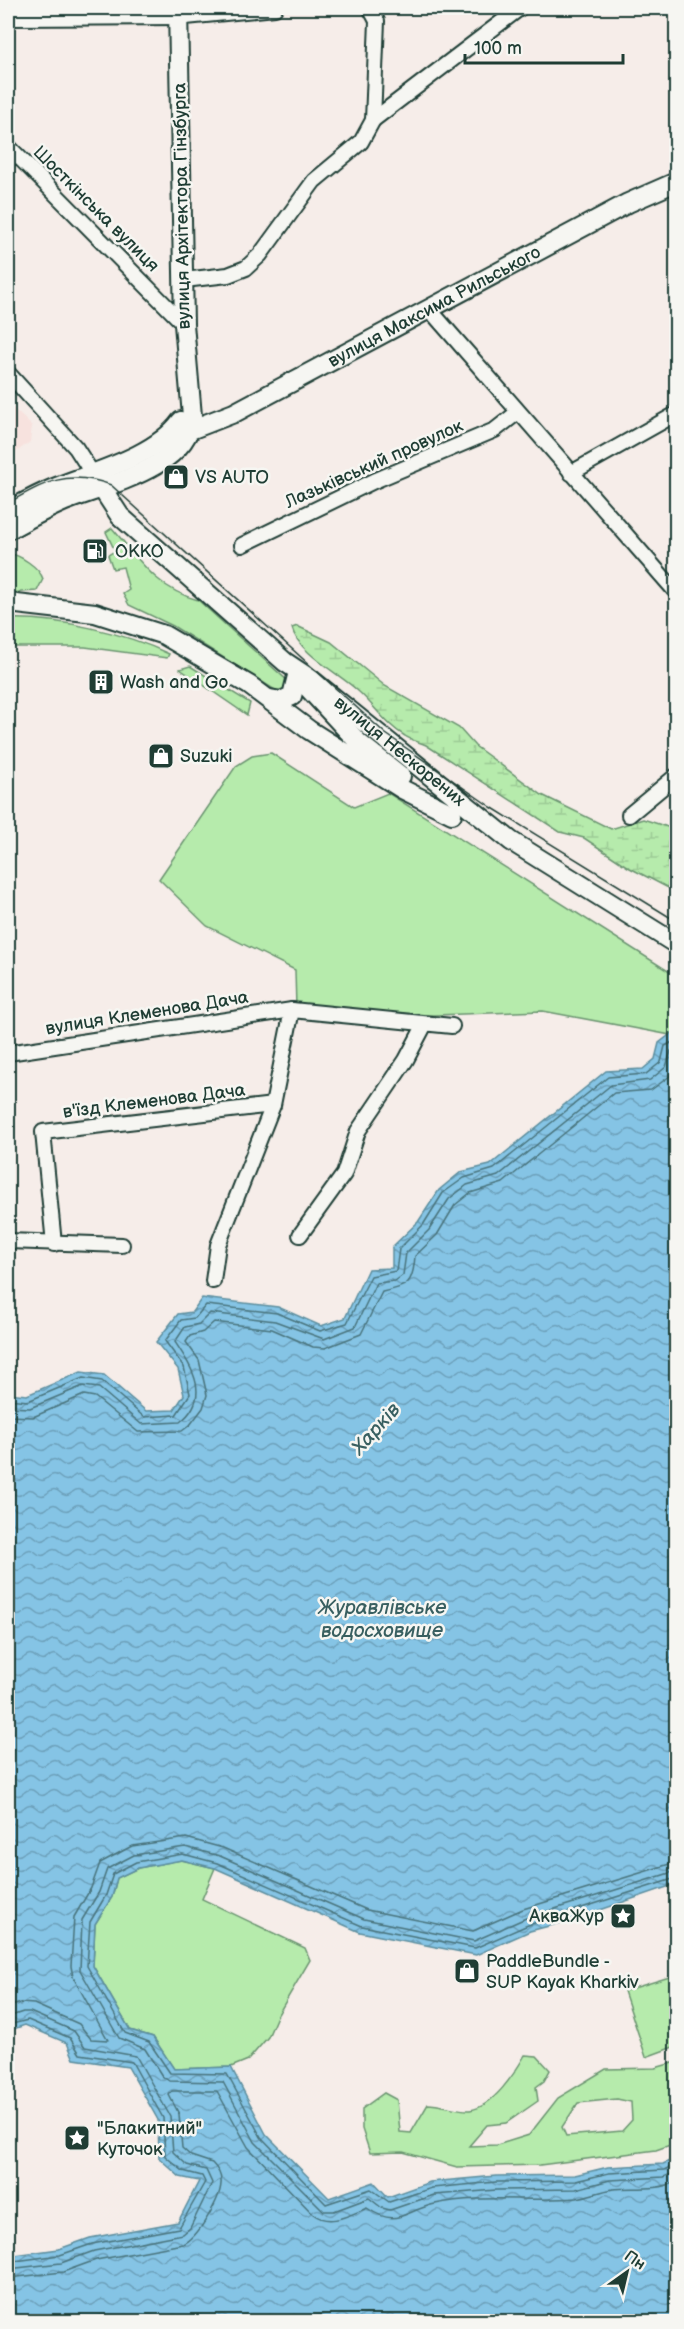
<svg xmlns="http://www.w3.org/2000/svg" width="684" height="2329" font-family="'Balsamiq Sans',sans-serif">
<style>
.built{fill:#f7e2de}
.green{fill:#b6ebac;stroke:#6a9470;stroke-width:1.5;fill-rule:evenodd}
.wetland{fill:url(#wetland-marsh);stroke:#6a9470;stroke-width:1.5}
.water{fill:url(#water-waves);stroke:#5c8e9e;stroke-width:1.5}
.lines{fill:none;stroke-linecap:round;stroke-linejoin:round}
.shore{stroke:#48737b;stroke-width:1.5}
.minor-casing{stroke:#1f3d34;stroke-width:18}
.major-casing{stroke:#1f3d34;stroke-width:22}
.minor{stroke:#f6f6f2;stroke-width:14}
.major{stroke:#f6f6f2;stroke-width:18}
.tram{stroke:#1f3d34;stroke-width:1.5}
.labels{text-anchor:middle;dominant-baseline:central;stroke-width:5;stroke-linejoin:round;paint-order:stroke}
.street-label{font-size:18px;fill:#1f3d34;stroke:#f6f6f2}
.poi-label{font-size:18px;fill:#1f3d34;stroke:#f6f6f2;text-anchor:start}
.water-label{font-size:20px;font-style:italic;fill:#385f60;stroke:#f6f6f2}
</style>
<defs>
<pattern id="wetland-marsh" width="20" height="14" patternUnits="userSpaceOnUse" patternTransform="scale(1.5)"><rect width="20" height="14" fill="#b6ebac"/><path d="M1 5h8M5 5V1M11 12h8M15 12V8" fill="none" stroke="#9cca95"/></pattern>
<pattern id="water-waves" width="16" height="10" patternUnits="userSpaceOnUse" patternTransform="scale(1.5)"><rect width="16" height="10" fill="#85c4e5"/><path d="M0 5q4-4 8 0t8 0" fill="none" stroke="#6ca0ba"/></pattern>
</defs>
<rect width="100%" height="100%" fill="#f6ede9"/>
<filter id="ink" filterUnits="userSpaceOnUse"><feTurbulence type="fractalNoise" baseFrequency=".0167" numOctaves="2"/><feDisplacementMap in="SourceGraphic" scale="12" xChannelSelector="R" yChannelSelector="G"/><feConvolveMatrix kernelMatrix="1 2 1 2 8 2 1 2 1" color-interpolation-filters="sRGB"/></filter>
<g filter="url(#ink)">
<polygon class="built" points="8,403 32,426 30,442 8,458"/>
<g class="green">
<path d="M112,528c27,31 44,61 86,72l92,83 -7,12 -110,-69 -44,-21 -6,-11 6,-4 -6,-23 -10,2 -5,-14 7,-4 -9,-19z"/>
<path d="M8,553c12,2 31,14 35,26l-6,12 -29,2z"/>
<path d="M8,619c49,-2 117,14 161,35l-2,4 -82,-11h-77z"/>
<polygon points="190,666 250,703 247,715 180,669"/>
<polygon points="271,753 354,807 388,793 676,976 676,1036 543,1011 381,1017 296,1007 295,970 207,926 159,879 236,766 252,756"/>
<polygon points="181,1860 215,1868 202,1899 305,1948 310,1960 277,2016 268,2037 248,2060 231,2067 174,2069 153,2037 130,2030 93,1966 95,1924 112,1897 117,1878 138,1868"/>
<polygon points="676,1975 676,2046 646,2057 624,1991"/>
<path d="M525,2055l12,1 13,14 -6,11 -8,6 2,14 -32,22 -19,2 -18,21 28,-1 32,-10 29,-37 48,-29 49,-1 21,-6v81l-20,7 -116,15 -83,2 -54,-15 -33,1 -8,-24v-20l22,-16 13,7 3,32 11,1 17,-29c12,0 32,7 42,6 23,-3 45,-37 55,-55zM617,2099l14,3 1,18 -10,11 -56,5 -4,-9 16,-24z"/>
</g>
<path class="wetland" d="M297,626l34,16 54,44 74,42 16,18 67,49 69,34 32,-10 31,10 2,2v61l-48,-25 -44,-29 -24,-6 -134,-87c-7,-3 -15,-5 -21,-9 -20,-12 -30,-30 -47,-45 -18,-17 -60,-38 -66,-63z"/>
<polygon class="water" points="672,1033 676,1036 676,1884 568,1921 530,1931 476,1955 360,1932 215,1868 182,1860 138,1868 117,1878 112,1897 95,1924 93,1966 130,2030 153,2037 174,2069 231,2067 266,2134 329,2198 374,2182 388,2197 430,2182 496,2176 575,2175 608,2167 663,2164 676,2158 676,2321 8,2321 8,2256 59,2249 90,2238 178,2222 199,2181 180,2177 159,2158 158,2120 128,2067 74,2059 67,2043 25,2025 8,2031 8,1393 27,1395 81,1372 104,1375 146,1411 174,1410 184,1395 178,1369 156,1342 178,1314 192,1312 202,1298 278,1307 321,1326 345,1318 368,1269 392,1268 392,1247 418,1222 439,1190 461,1172 490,1165 606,1071 643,1069 655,1059 659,1043"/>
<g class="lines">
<g class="shore">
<polyline points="8,1399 28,1401 83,1378 102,1381 144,1417 176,1415 190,1394 184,1367 165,1341 181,1320 195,1318 206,1305 277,1313 320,1331 347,1323 371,1276 396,1271 399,1249 423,1225 443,1193 464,1178 494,1169 608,1077 646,1074 661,1062 665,1046 676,1040"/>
<path d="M8,1407l22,1 53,-22 16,2 42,36 39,-2c32,-25 12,-54 -5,-80l10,-15 14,-3 11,-11 65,8 49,18 31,-12 21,-44 19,-2 8,-6 3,-22 23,-23 20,-31 18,-14 31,-9 113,-91 39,-5 16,-13 5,-16 5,-3"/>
<path d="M8,1416l25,1 51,-22 11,2 43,35 44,-1 8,-6 13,-17 4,-13 -8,-35 -13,-18 4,-6 13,-4 11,-10 58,7 41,18 12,1 36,-14 21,-42c26,-6 31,-7 33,-36l22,-21 18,-30 15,-12 33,-10 111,-90 37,-3 19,-14 6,-10"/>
<polyline points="676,1871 526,1918 474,1941 364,1919 220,1856 185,1847 134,1855 107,1869 99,1892 82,1920 80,1970 119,2038 145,2049 162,2076 169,2081 223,2082 255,2142 324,2211 334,2211 369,2198 382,2208 390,2210 434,2195 496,2190 576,2189 610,2180 664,2177 676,2172"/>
<polyline points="676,1878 528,1925 475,1948 362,1926 217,1863 183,1854 136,1862 113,1874 106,1895 90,1922 87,1966 125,2033 149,2042 170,2073 227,2074 261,2137 326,2204 371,2189 389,2202 432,2188 496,2182 576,2181 609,2173 664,2170 676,2164"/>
<polyline points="8,2007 21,2003 34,2004 79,2024 91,2039 108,2040 73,1977 71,1966 74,1917 91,1888 100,1863 132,1846 186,1838 223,1848 367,1910 473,1931 523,1909 676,1862"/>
<polyline points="8,2017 23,2012 30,2012 74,2031 85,2047 136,2056 170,2116 173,2152 187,2165 206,2170 212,2183 190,2228 183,2234 94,2251 61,2263 8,2269"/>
<polyline points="8,2025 28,2020 70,2038 80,2054 132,2062 163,2118 165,2156 183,2171 202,2176 205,2182 179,2228 92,2244 60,2255 8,2262"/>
<path d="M8,2278l55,-6 33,-12 87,-16c14,-5 37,-44 38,-60 1,-9 -3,-15 -9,-21l-21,-7 -9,-8 -3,-34 -10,-19 3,-4h45l31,56 65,67c17,13 36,1 54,-6 31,21 36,3 68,-4 46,-10 95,-2 142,-6 12,-2 24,-7 36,-9 20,-2 44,2 63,-7"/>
</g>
<g class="minor-casing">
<g id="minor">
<polyline points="8,18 186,17 275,8"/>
<polyline points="373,120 520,8"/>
<polyline points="8,146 184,324"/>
<polyline points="184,280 228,275 246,268 260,255 314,181 361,142 373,120 377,21 370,8"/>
<polyline points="430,310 676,592"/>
<polyline points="8,373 76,448 92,473"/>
<polyline points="571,473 676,414"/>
<polyline points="242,545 374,481 495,430 518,412"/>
<polyline points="629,815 676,776"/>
<polyline points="8,1053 292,1010 452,1026"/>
<polyline points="300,1235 344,1174 358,1131 406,1060 425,1024"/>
<polyline points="8,1241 122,1245"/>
<polyline points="54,1244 43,1132 273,1105"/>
<polyline points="213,1281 218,1245 273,1105 292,1010"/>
</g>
</g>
<g class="major-casing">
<g id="major">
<path id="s1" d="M173,431l17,-1 44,-17 394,-210 48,-21"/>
<path id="s2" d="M92,473l28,43 165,146 27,18 199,161 165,103"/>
<path d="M8,511c15,-8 29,-16 46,-23 39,-16 101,-31 127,-67"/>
<path d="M8,530c18,-10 38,-21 57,-29 40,-16 124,-33 127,-85l-8,-92 -6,-316"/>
<polyline points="8,603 95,613 164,635 249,685 309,730 402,789 452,814"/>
<polyline points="308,688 359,743 401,776"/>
<polyline points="270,699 281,701 292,696 297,676"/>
</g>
</g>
<use href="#minor" class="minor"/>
<use href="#major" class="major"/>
<path class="tram" d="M8,503c37,-21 60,-34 103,-18l275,249 105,73 185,114"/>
</g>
</g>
<defs>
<g id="shop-square" transform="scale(1.35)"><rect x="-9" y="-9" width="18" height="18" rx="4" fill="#1f3d34" stroke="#f6f6f2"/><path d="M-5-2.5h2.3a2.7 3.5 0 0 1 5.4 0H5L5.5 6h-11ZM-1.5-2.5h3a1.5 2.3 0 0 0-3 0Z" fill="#fff"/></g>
<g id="fuel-square" transform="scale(1.35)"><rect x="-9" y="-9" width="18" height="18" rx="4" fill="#1f3d34" stroke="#f6f6f2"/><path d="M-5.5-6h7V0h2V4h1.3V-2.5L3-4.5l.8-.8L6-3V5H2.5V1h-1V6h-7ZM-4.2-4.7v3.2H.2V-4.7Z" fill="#fff"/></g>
<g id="building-square" transform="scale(1.35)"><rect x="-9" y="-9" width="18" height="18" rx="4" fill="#1f3d34" stroke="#f6f6f2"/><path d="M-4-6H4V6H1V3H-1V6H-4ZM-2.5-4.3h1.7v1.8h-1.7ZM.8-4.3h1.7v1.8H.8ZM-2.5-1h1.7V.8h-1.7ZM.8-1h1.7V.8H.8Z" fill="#fff"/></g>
<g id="sight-square" transform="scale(1.35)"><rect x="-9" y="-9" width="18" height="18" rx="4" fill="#1f3d34" stroke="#f6f6f2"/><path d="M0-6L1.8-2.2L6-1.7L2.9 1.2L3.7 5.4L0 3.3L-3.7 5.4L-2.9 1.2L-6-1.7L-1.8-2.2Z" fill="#fff"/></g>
</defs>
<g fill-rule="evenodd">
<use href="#shop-square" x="176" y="477"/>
<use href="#fuel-square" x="95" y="551"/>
<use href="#building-square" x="101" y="682"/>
<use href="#shop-square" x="161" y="756"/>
<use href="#sight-square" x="623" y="1916"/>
<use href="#shop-square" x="467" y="1971"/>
<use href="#sight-square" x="77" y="2138"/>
</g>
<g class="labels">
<g class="street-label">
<text transform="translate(182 206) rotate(-91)">вулиця Архітектора Гінзбурга</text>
<text transform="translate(96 209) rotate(45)">Шосткінська вулиця</text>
<text stroke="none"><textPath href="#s1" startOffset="291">вулиця Максима Рильського</textPath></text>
<text transform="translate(374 464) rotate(-24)">Лазьківський провулок</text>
<text stroke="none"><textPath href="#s2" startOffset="417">вулиця Нескорених</textPath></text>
<text transform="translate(147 1013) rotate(-9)">вулиця Клеменова Дача</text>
<text transform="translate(154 1101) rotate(-7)">в'їзд Клеменова Дача</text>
</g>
<g class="poi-label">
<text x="195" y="477">VS AUTO</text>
<text x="115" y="551">ОККО</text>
<text x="120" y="682">Wash and Go</text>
<text x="180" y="756">Suzuki</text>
<text x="604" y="1916" text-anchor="end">АкваЖур</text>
<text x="486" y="1961">PaddleBundle -<tspan x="486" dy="21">SUP Kayak Kharkiv</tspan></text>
<text x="97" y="2128">"Блакитний"<tspan x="97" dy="21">Куточок</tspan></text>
</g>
<g class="water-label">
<text transform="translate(376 1429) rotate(-48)">Харків</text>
<text x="382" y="1608">Журавлівське<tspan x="382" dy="23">водосховище</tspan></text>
</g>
</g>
<rect width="684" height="2329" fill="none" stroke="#f6f6f2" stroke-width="30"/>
<rect x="15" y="15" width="654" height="2299" fill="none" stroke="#1f3d34" stroke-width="2" filter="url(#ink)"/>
<g transform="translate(627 2272) rotate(34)" stroke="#f6f6f2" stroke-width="4.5" paint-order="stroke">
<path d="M0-4.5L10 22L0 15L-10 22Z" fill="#1f3d34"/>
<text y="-9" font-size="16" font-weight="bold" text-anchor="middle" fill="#1f3d34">Пн</text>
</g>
<path d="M465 54v9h158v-9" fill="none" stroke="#1f3d34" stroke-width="3"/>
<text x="474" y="54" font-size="18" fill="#1f3d34" stroke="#f6f6f2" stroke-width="4.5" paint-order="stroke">100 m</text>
</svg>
